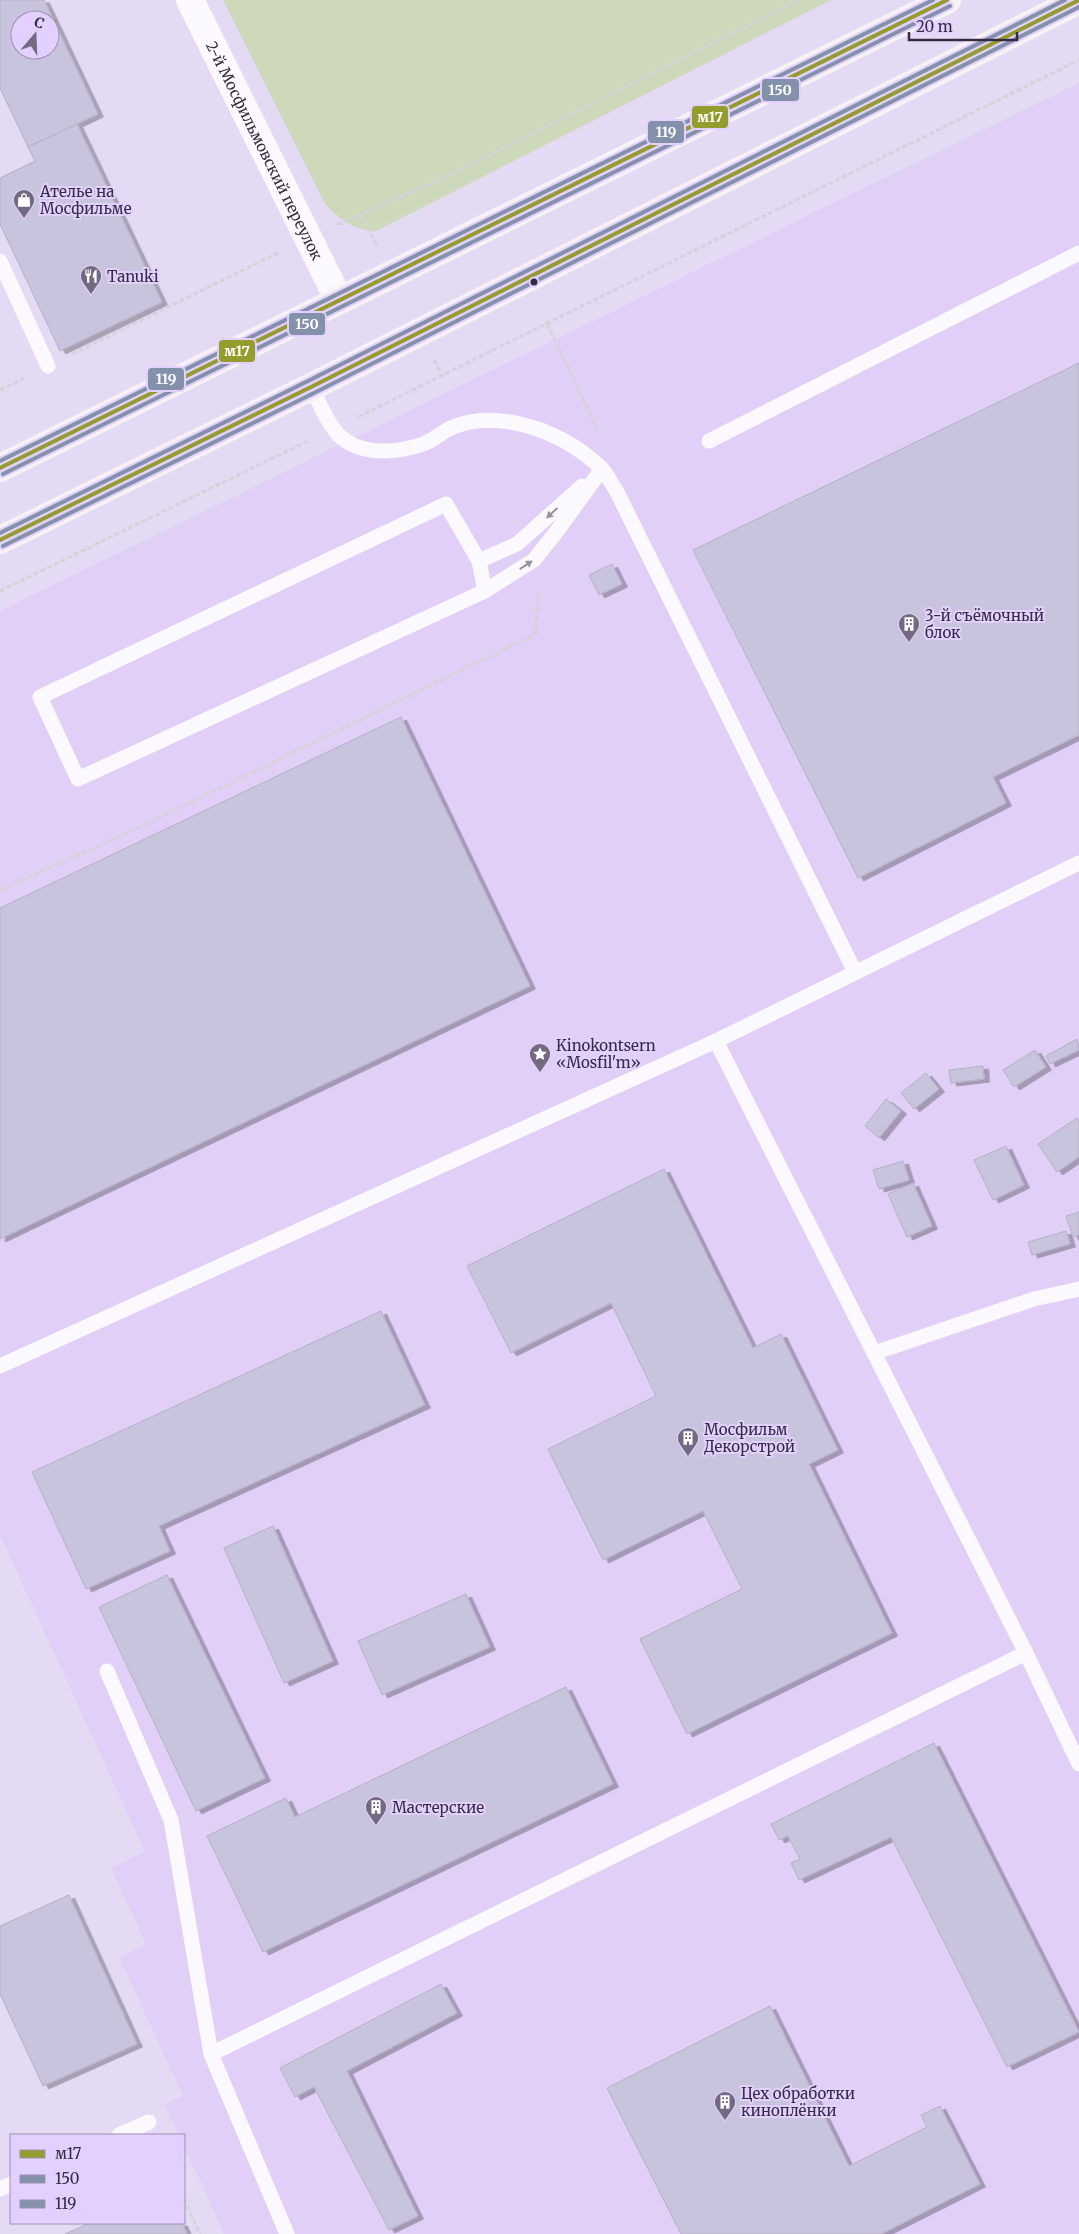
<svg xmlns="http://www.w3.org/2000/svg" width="1079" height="2234" font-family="Merriweather,serif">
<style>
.built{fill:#e1cff7}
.green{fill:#ced9bb}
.building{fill:#c9c4de;stroke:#b5b0c6;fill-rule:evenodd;filter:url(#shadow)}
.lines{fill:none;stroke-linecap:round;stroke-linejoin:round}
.path{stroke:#d5d2d9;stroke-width:3;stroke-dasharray:5 2.5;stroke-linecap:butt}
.lane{stroke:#fbf9fd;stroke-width:15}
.street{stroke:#fbf9fd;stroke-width:28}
.secondary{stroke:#f7f3f5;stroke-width:28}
.bus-1-casing{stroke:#e4d0fe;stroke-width:8}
.bus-2-casing{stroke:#e4d0fe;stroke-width:8}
.bus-3-casing{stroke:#e4d0fe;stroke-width:8}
.bus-1{stroke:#949c2e;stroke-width:4}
.bus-2{stroke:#8392aa;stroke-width:4}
.bus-3{stroke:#8392aa;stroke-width:4}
.oneway{fill:#9892a0}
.bus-dot{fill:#362c42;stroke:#e4d0fe;stroke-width:2}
.labels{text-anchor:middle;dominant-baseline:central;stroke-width:4;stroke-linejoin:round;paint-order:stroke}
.street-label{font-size:15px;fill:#362c42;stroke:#e4d0fe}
.poi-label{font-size:15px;fill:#362c42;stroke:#e4d0fe;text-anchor:start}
.line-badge{stroke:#e4d0fe;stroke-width:2}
.badge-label{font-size:14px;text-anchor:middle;font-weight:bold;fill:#fff}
</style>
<defs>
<filter id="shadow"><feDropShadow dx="5.5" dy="3" stdDeviation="0" flood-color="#0004"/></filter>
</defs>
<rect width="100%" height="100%" fill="#e5daf4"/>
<polygon class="built" points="1079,83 1079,2234 224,2234 184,2146 184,2135 179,2135 165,2105 183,2096 119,1957 146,1944 111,1868 145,1852 0,1535 0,611"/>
<path class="green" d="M223,0h608l-455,231c-22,-1 -36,-11 -51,-27z"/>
<g class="building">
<path d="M0,0h44l54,114 -70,33 -28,-59zM20,20h30v30h-30z"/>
<polygon points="77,124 162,302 60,351 0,224 0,178 35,161 28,147"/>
<polygon points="1079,363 1079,735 993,777 1006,803 858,878 693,550"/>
<polygon points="612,564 622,584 599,595 589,575"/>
<polygon points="401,717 530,986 0,1239 0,908"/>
<polygon points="1077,1039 1079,1050 1050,1064 1046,1056"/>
<polygon points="1035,1050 1046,1067 1014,1087 1003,1070"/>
<polygon points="983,1066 984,1079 951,1083 949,1070"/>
<polygon points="926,1073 939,1089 914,1109 901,1093"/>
<polygon points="886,1099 901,1111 879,1138 865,1126"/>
<polygon points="1077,1118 1079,1121 1079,1157 1057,1172 1038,1144"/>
<polygon points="1006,1146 1024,1185 993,1200 974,1160"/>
<polygon points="903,1161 909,1180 879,1189 873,1170"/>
<polygon points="664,1169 753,1348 781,1334 838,1450 809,1464 892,1633 687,1734 640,1639 742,1589 703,1511 603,1560 548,1449 656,1396 611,1303 511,1353 467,1266"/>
<polygon points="913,1183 932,1226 907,1237 888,1194"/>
<polygon points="1079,1212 1079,1235 1073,1237 1066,1216"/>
<polygon points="1066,1231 1070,1244 1032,1255 1028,1242"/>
<polygon points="381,1311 425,1405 159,1526 170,1551 86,1589 32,1472"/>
<polygon points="273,1526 333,1661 284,1683 224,1548"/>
<polygon points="167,1575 265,1778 196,1811 99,1607"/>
<polygon points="466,1594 490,1647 382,1695 358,1641"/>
<polygon points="566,1687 613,1784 263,1952 207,1836 286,1798 295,1817"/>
<polygon points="934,1743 1079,2032 1007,2067 891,1837 799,1880 791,1863 800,1859 788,1836 779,1840 771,1824"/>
<polygon points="69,1895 137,2044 43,2086 0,1994 0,1926"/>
<polygon points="441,1984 457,2013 347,2071 418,2216 389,2230 314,2087 295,2097 280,2068"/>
<polygon points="770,2006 849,2166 927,2127 921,2115 940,2106 980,2184 881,2234 681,2234 607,2088"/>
<polygon points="90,2223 182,2223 187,2234 65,2234"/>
</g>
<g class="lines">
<g class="path">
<polyline points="361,214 377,245"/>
<polyline points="337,225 452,174 798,0"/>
<polyline points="547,324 598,430"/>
<polyline points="72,354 280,252"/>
<polyline points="434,360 442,376"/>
<polyline points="0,390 24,378"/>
<polyline points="358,417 1079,60"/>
<polyline points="0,591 310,440"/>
<polyline points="0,890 128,833 536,634 538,590"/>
<polyline points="184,2199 200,2234"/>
</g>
<g class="lane">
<polyline points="0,261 48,366"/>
<path d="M311,387c7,13 13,28 22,41 20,29 61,26 90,16 11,-4 20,-13 30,-17 49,-19 112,6 148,41 6,6 10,15 15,22l239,482"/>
<polyline points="709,441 1079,253"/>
<polygon points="446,504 479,561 485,591 78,779 40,697"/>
<polyline points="479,561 517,544 582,486"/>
<polyline points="485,591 534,560 557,531 602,469"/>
<polyline points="716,1041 1026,1653 1079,1764"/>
<polyline points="874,1353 1034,1299 1079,1289"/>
<polyline points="0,1366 716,1041 1079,863"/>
<polyline points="107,1671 171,1820 211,2054 287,2234"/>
<polyline points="211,2054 1026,1653"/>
<polyline points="119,2135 149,2122"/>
<polyline points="0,2189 11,2184"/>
</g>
<path class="street" id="s1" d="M190,0l149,300"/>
<g class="secondary">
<polyline points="0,468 947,0"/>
<polyline points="0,540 311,387 1079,0"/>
</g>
<g class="bus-1-casing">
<g id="bus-1">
<polyline points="0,468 947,0"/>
<polyline points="0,540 311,387 1079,0"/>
</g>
</g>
<g class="bus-2-casing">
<g id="bus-2">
<polyline points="3,474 950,6"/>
<polyline points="3,546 314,393 1079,7"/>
</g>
</g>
<g class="bus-3-casing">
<g id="bus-3">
<polyline points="0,461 933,0"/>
<polyline points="0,533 308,381 1065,0"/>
</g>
</g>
<use href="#bus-1" class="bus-1"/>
<use href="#bus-2" class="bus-2"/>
<use href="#bus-3" class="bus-3"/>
</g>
<defs><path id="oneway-solid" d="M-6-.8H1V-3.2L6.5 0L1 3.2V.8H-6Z" transform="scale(1.25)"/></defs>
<g class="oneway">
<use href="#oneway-solid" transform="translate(552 513) rotate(138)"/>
<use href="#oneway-solid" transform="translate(526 565) rotate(-33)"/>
</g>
<defs>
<g id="shop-pin" transform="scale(1.125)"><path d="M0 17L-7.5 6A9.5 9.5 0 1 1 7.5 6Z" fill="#736980" stroke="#e4d0fe"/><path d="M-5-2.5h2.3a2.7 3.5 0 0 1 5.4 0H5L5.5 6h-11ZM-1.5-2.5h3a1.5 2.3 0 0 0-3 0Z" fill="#fff"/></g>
<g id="restaurant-pin" transform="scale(1.125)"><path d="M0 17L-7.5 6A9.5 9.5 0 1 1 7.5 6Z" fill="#736980" stroke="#e4d0fe"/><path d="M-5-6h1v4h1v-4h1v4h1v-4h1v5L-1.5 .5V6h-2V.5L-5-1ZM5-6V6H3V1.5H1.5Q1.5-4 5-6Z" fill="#fff"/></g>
<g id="building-pin" transform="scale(1.125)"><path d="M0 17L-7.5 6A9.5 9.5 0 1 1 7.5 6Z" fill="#736980" stroke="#e4d0fe"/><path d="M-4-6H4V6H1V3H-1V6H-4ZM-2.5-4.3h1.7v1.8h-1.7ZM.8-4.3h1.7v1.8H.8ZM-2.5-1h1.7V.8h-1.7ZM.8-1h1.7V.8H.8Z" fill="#fff"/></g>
<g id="sight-pin" transform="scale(1.125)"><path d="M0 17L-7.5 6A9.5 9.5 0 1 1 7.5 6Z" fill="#736980" stroke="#e4d0fe"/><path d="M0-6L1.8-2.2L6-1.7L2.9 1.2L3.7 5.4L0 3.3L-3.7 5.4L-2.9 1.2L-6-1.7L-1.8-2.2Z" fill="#fff"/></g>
</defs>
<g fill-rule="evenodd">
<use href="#shop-pin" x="24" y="200"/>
<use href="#restaurant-pin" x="91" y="276"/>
<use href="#building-pin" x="909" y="624"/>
<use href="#sight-pin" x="540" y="1054"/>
<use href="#building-pin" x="688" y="1438"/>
<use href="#building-pin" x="376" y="1807"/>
<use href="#building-pin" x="725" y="2102"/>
</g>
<circle class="bus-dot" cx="534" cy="282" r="4.5"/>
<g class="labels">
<g class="street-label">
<text stroke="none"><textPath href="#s1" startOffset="168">2-й Мосфильмовский переулок</textPath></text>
</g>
<g class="poi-label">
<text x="40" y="191">Ателье на<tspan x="40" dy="17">Мосфильме</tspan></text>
<text x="107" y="276">Tanuki</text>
<text x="925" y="615">3-й съёмочный<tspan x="925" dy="17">блок</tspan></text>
<text x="556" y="1045">Kinokontsern<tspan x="556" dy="17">«Mosfil'm»</tspan></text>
<text x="704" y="1429">Мосфильм<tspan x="704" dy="17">Декорстрой</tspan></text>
<text x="392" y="1807">Мастерские</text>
<text x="741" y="2093">Цех обработки<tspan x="741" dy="17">киноплёнки</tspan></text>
</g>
</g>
<g class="line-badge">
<rect x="761" y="78" width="39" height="24" rx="5" fill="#8392aa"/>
<rect x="691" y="105" width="38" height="24" rx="5" fill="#949c2e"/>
<rect x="647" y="120" width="38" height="24" rx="5" fill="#8392aa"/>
<rect x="288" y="312" width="38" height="24" rx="5" fill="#8392aa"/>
<rect x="218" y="339" width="38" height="24" rx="5" fill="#949c2e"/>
<rect x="147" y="367" width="38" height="24" rx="5" fill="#8392aa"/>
</g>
<g class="badge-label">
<text x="780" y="95">150</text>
<text x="710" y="122">м17</text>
<text x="666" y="137">119</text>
<text x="307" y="329">150</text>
<text x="237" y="356">м17</text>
<text x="166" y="384">119</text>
</g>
<rect x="10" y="2134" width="175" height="90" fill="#e4d0fe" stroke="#9e8eb3"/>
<rect x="20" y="2150" width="25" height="8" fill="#949c2e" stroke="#9e8eb3"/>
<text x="55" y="2159" font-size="15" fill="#362c42">м17</text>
<rect x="20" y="2175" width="25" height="8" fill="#8392aa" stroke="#9e8eb3"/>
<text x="55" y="2184" font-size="15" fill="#362c42">150</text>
<rect x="20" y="2200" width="25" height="8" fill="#8392aa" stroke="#9e8eb3"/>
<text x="55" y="2209" font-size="15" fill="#362c42">119</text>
<g transform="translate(35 35) rotate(19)"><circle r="24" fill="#e4d0fe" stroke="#9e8eb3"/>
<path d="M0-4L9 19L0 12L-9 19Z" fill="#736980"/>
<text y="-8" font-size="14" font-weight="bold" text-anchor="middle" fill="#362c42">С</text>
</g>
<path d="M909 32v8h108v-8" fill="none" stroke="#362c42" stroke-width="2.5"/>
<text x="916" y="32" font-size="15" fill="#362c42" stroke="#e4d0fe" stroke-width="4" paint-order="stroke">20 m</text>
</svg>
